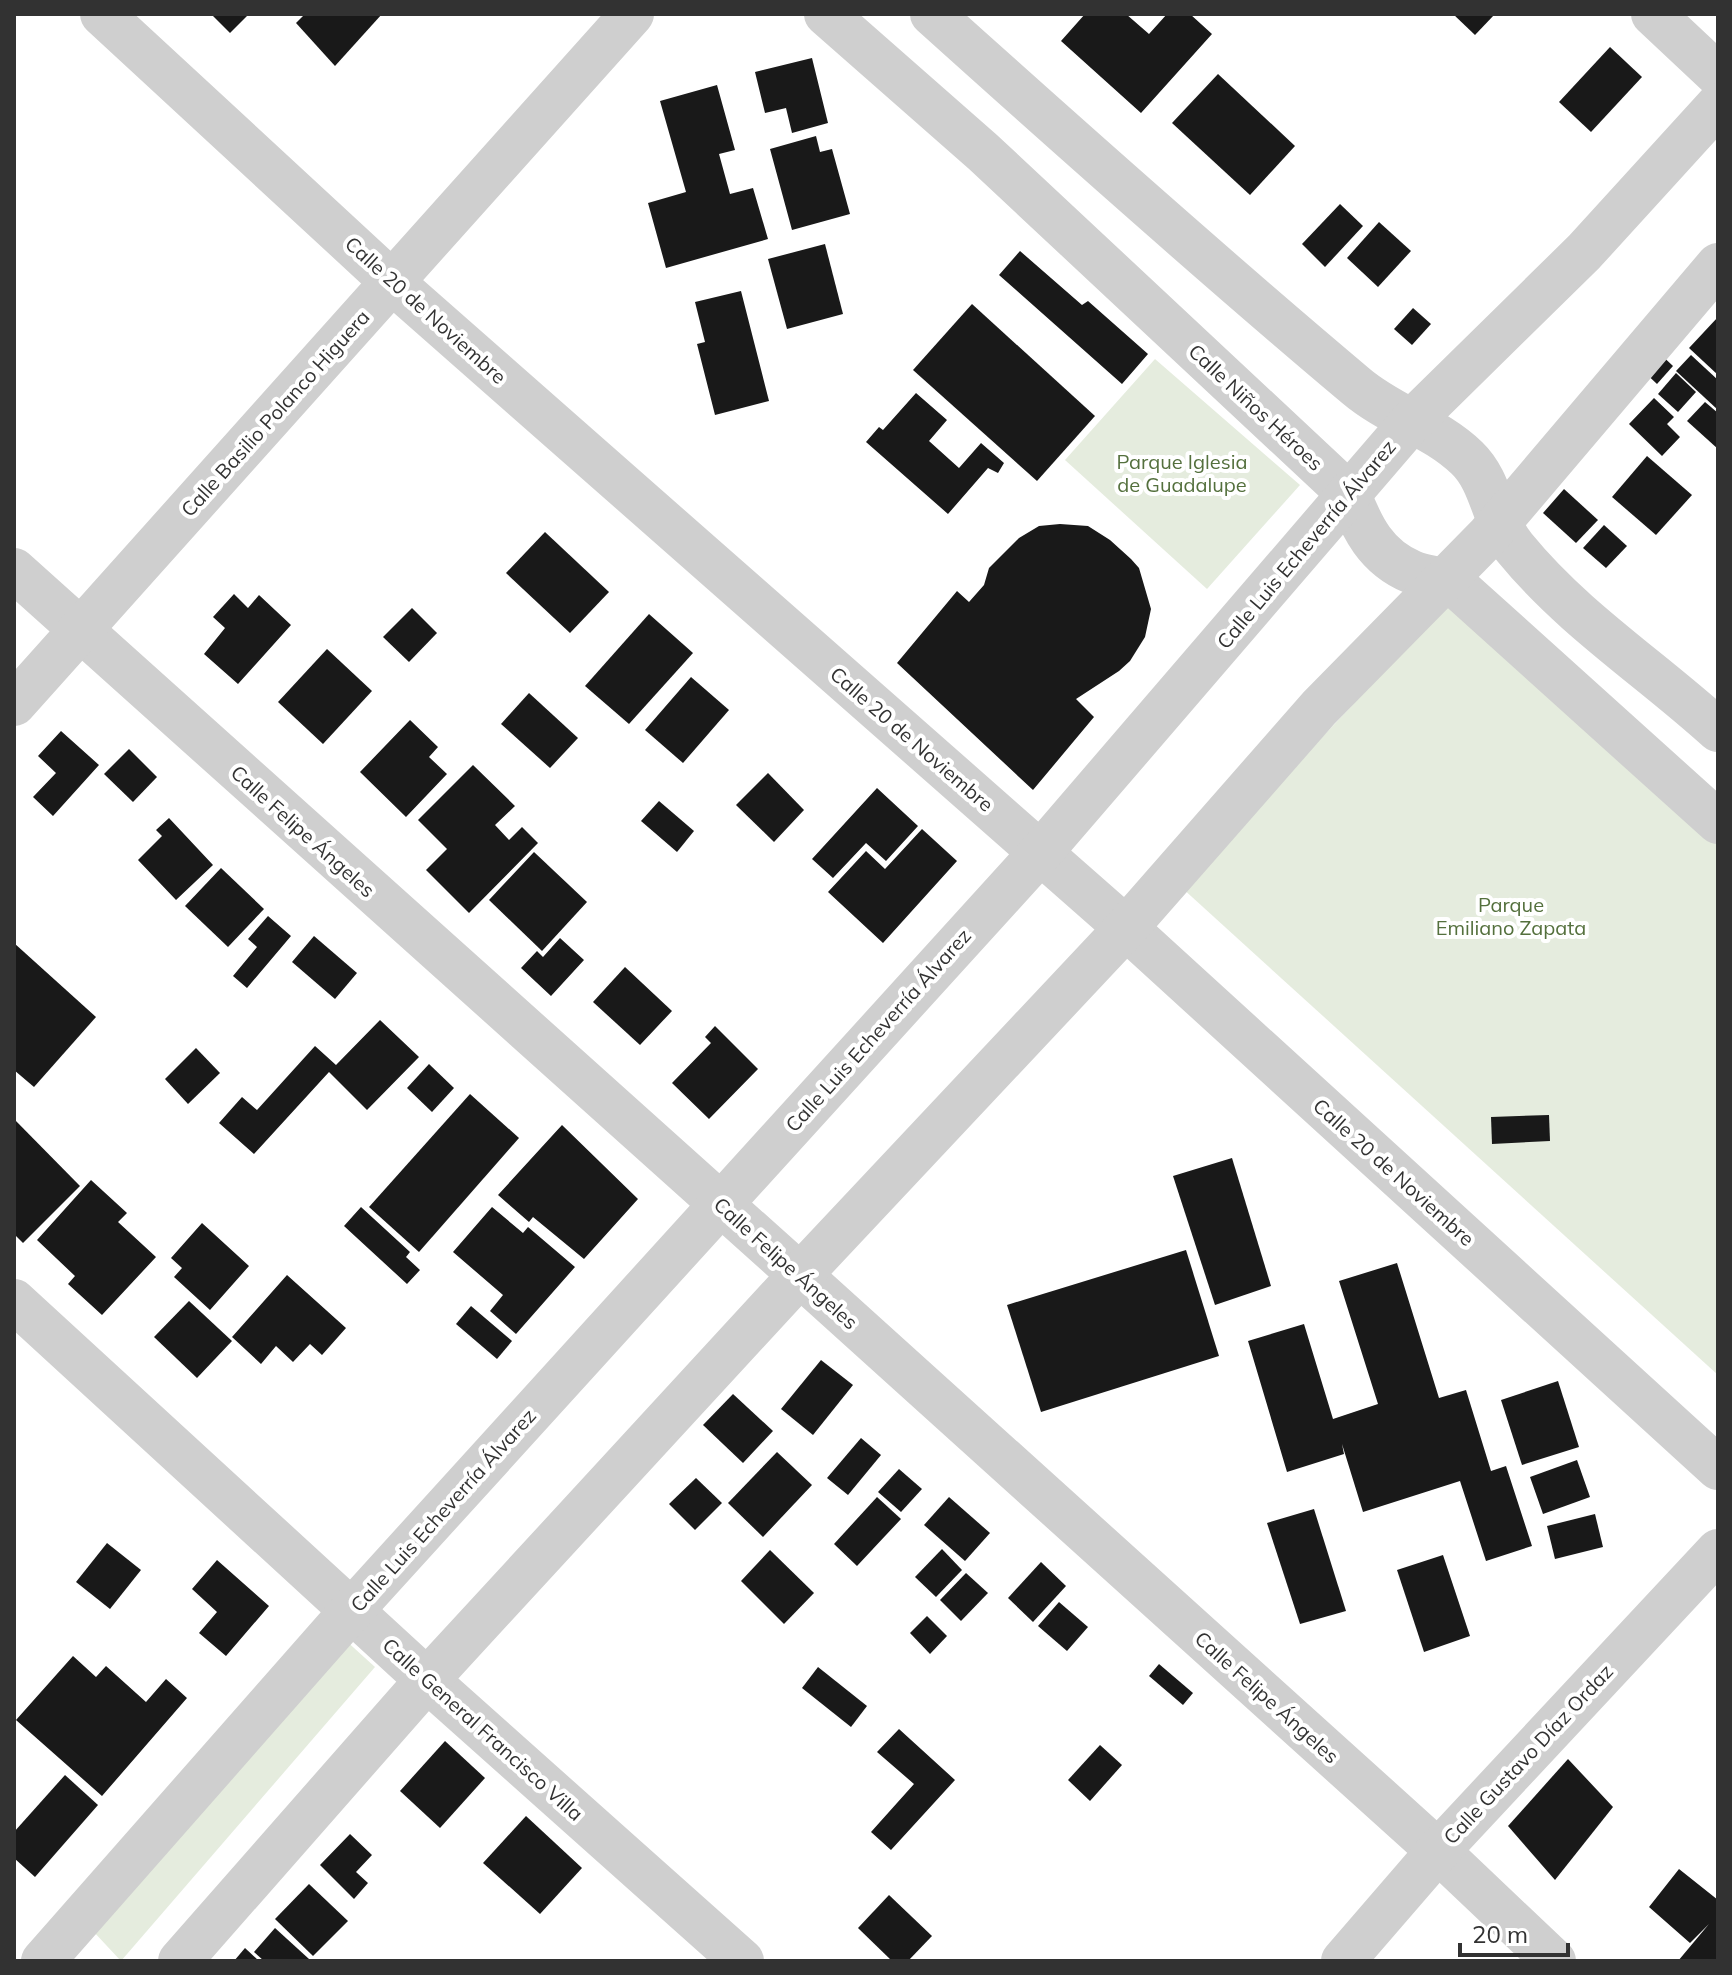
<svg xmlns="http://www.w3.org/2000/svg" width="1732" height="1975" font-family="Mulish,sans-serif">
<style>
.green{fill:#e5ecde}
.building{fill:#191919}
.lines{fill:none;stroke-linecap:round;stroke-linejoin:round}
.minor{stroke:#cfcfcf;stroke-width:44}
.labels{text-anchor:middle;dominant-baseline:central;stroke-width:8;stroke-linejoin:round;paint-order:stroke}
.street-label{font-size:20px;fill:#323232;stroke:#fff}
.park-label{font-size:20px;fill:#54703d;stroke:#fff}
</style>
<rect width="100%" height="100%" fill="#fff"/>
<g class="green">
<polygon points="1155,359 1300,485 1207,589 1065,460"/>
<polygon points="1457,594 1718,831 1718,1375 1181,887"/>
<polygon points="343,1638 375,1667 121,1961 92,1930"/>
</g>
<g class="building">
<polygon points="211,14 249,14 230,33"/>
<polygon points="305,14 382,14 335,66 296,23"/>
<polygon points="1085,14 1126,14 1149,34 1167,14 1190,14 1212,34 1141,113 1061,41"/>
<polygon points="1453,14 1495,14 1475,35"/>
<polygon points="1610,47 1642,77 1591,132 1559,102"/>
<polygon points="812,58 828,123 792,133 786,108 765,113 755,72"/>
<polygon points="1218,74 1295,146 1250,195 1172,123"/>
<polygon points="717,85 735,150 719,154 730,194 753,188 768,239 666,268 648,203 686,192 660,101"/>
<polygon points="816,136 820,152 832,149 850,214 792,230 770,149"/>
<polygon points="1340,204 1363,226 1325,267 1302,244"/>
<polygon points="1379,222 1411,251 1378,287 1347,258"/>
<polygon points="825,244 843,314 787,329 768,259"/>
<polygon points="1020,251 1082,305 1088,301 1148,354 1122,384 999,275"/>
<polygon points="741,291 769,401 715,415 697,344 705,342 695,302"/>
<polygon points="972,304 1095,416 1037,481 913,370"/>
<polygon points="1413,308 1431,324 1412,345 1394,329"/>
<polygon points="1718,317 1718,375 1689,348"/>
<polygon points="1655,349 1673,366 1657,384 1639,367"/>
<polygon points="1691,355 1718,380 1718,410 1676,371"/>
<polygon points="1676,373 1696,392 1678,412 1658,394"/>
<polygon points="916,393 947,420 929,441 959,468 981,443 1004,463 998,473 988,468 948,514 866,442 879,427 883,430"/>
<polygon points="1654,398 1674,417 1667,424 1680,437 1662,456 1629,424"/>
<polygon points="1705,402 1718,413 1718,449 1687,421"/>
<polygon points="1647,456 1692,495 1656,535 1612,497"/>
<polygon points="1564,489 1598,520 1576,543 1543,513"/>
<polygon points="1060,524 1088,526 1110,540 1131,559 1139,568 1151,609 1145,637 1130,661 1119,671 1076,699 1094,717 1033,790 897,663 957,591 969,602 984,585 989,568 1019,538 1039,526"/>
<polygon points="1604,525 1627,546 1606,568 1583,548"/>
<polygon points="545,532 609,592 570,633 506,573"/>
<polygon points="234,594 248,608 259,595 291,625 238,684 204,654 225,628 213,617"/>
<polygon points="412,608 437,633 409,662 383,637"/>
<polygon points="649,614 693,653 629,724 585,686"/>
<polygon points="327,649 372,691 323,744 278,702"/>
<polygon points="691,677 729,710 683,763 645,730"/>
<polygon points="529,693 578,738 550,768 501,724"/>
<polygon points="410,720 438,747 429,757 447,774 406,817 360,772"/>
<polygon points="61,731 99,765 53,816 33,797 56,773 38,756"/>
<polygon points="129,749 157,777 133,802 104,774"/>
<polygon points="473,765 515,806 495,825 509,840 522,827 538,843 469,913 426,870 447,849 418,820"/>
<polygon points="768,773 804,810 774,842 736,805"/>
<polygon points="877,788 918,826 886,861 866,843 833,878 812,859"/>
<polygon points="659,801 694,831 677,852 641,821"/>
<polygon points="169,818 213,865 176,900 138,860 162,836 156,830"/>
<polygon points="922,829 957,861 883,943 828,892 866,851 885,869"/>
<polygon points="534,852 587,902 542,951 489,900"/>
<polygon points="221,868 264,909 228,947 185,906"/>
<polygon points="268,916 291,936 247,988 233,976 257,947 248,939"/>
<polygon points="314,936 357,973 335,999 292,962"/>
<polygon points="560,938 584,960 551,996 521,968 537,951 543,957"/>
<polygon points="14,943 96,1017 34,1087 14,1070"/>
<polygon points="625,967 672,1011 640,1045 593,1002"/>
<polygon points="380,1020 419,1057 367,1110 329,1072 254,1154 219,1123 242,1097 257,1110 315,1046 336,1065"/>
<polygon points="715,1026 758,1069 709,1119 672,1083 711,1043 705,1037"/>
<polygon points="196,1048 220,1073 188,1104 165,1079"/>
<polygon points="429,1064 454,1088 432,1112 407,1088"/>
<polygon points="470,1094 519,1138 419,1252 369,1207"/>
<polygon points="1549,1115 1550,1141 1492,1144 1491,1117"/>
<polygon points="14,1119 80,1186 23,1243 14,1234"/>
<polygon points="562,1125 638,1199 584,1259 533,1217 529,1222 498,1195"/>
<polygon points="1232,1158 1271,1286 1215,1305 1173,1176"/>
<polygon points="91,1180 127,1213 118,1222 156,1257 102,1315 68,1284 75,1276 37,1240"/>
<polygon points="361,1207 410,1252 406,1257 420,1270 407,1284 344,1226"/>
<polygon points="492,1207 523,1233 528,1227 575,1267 516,1334 490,1311 503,1295 453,1252"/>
<polygon points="202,1223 249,1266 210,1310 174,1277 182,1268 171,1258"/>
<polygon points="1186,1250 1219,1356 1041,1412 1007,1305"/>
<polygon points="1397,1263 1439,1398 1466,1390 1491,1471 1506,1466 1532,1546 1486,1561 1460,1481 1363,1512 1342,1444 1344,1454 1287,1472 1248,1341 1304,1324 1333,1419 1378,1404 1339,1281"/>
<polygon points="287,1275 346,1328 322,1355 310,1344 293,1362 276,1346 261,1364 232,1337"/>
<polygon points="189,1301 232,1341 197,1378 154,1337"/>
<polygon points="471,1306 512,1341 497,1359 456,1324"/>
<polygon points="821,1360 853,1385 813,1435 781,1409"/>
<polygon points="1558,1381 1579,1447 1522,1465 1501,1400"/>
<polygon points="733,1394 773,1431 743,1463 703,1425"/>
<polygon points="861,1438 881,1455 848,1495 827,1478"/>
<polygon points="777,1452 812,1485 763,1537 728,1503"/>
<polygon points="1577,1460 1590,1497 1543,1514 1530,1477"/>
<polygon points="899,1469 922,1489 901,1512 878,1492"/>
<polygon points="696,1478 722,1503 695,1530 669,1504"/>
<polygon points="877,1497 901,1519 857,1566 834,1544"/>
<polygon points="949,1497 990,1533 965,1561 924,1525"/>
<polygon points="1314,1509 1346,1611 1300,1624 1267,1523"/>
<polygon points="1595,1514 1603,1547 1555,1559 1547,1526"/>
<polygon points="107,1543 141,1570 110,1609 76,1582"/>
<polygon points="942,1549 962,1570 936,1597 915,1577"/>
<polygon points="770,1550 814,1593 784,1624 741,1581"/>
<polygon points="1443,1555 1470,1636 1424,1652 1397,1570"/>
<polygon points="217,1560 269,1606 226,1656 199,1633 217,1612 192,1589"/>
<polygon points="1041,1562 1066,1586 1033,1622 1008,1598"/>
<polygon points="966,1573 988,1593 961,1621 940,1600"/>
<polygon points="1059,1602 1088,1627 1067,1651 1038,1626"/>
<polygon points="927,1616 947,1636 930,1654 910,1633"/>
<polygon points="73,1656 96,1677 106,1666 146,1702 166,1679 187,1698 102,1796 16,1720"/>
<polygon points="1159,1664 1193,1693 1183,1705 1149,1676"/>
<polygon points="818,1667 867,1706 851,1727 802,1688"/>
<polygon points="899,1729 955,1780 891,1850 871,1832 914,1784 877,1752"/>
<polygon points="445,1741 485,1778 440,1828 400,1791"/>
<polygon points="1100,1745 1122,1765 1090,1801 1068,1780"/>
<polygon points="1568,1759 1613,1807 1555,1880 1508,1826"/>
<polygon points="65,1775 98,1805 35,1877 14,1858 14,1832"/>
<polygon points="526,1816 582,1868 540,1914 483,1863"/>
<polygon points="350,1834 372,1855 356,1872 368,1883 354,1899 320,1865"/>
<polygon points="1679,1869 1718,1900 1718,1961 1678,1961 1709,1924 1690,1943 1649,1907"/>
<polygon points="309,1884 348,1921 313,1956 275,1919"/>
<polygon points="889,1895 932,1936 908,1961 892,1961 858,1928"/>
<polygon points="275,1928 309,1959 307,1961 264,1961 254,1952"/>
<polygon points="245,1948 259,1961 234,1961"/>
</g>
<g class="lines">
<g class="minor">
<polyline points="102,14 392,282 1126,928 1718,1468"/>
<path d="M826,14l157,138 366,342c13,34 27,63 63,78 14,6 29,5 43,13l263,237"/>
<path d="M932,14c140,126 280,251 424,372 34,29 79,41 111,72 26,25 25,63 48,90 58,71 136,121 203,182"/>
<polyline points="1653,14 1718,75"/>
<polyline points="14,570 800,1275 1438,1851 1554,1961"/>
<polyline points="14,704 632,14"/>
<polyline points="14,1301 427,1680 742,1961"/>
<polyline points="43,1961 352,1610 1041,852 1411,422 1584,252 1718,105"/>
<polyline points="180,1961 427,1680 800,1275 1126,928 1319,708 1488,536 1718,265"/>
<polyline points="1343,1961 1438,1851 1718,1551"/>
</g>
</g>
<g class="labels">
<g class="street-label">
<text transform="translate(426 310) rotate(42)">Calle 20 de Noviembre</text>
<text transform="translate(1256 407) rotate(43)">Calle Niños Héroes</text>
<text transform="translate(275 413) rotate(-48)">Calle Basilio Polanco Higuera</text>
<text transform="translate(1306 544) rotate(-50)">Calle Luis Echeverría Álvarez</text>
<text transform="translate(912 739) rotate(41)">Calle 20 de Noviembre</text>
<text transform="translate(303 831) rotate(42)">Calle Felipe Ángeles</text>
<text transform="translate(878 1030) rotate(-48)">Calle Luis Echeverría Álvarez</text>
<text transform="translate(1394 1172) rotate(42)">Calle 20 de Noviembre</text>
<text transform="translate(786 1263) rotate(42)">Calle Felipe Ángeles</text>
<text transform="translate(443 1510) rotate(-48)">Calle Luis Echeverría Álvarez</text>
<text transform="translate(1267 1697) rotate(42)">Calle Felipe Ángeles</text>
<text transform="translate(483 1729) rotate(42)">Calle General Francisco Villa</text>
<text transform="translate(1528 1754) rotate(-47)">Calle Gustavo Díaz Ordaz</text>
</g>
<g class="park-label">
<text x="1182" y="461">Parque Iglesia<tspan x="1182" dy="23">de Guadalupe</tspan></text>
<text x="1511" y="904">Parque<tspan x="1511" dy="23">Emiliano Zapata</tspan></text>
</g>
</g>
<rect width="1732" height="1975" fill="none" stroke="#323232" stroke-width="32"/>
<path d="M1460 1943v12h108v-12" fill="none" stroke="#323232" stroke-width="4"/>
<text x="1472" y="1943" font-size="24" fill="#323232" stroke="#ffffff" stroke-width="6" paint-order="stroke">20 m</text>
</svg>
